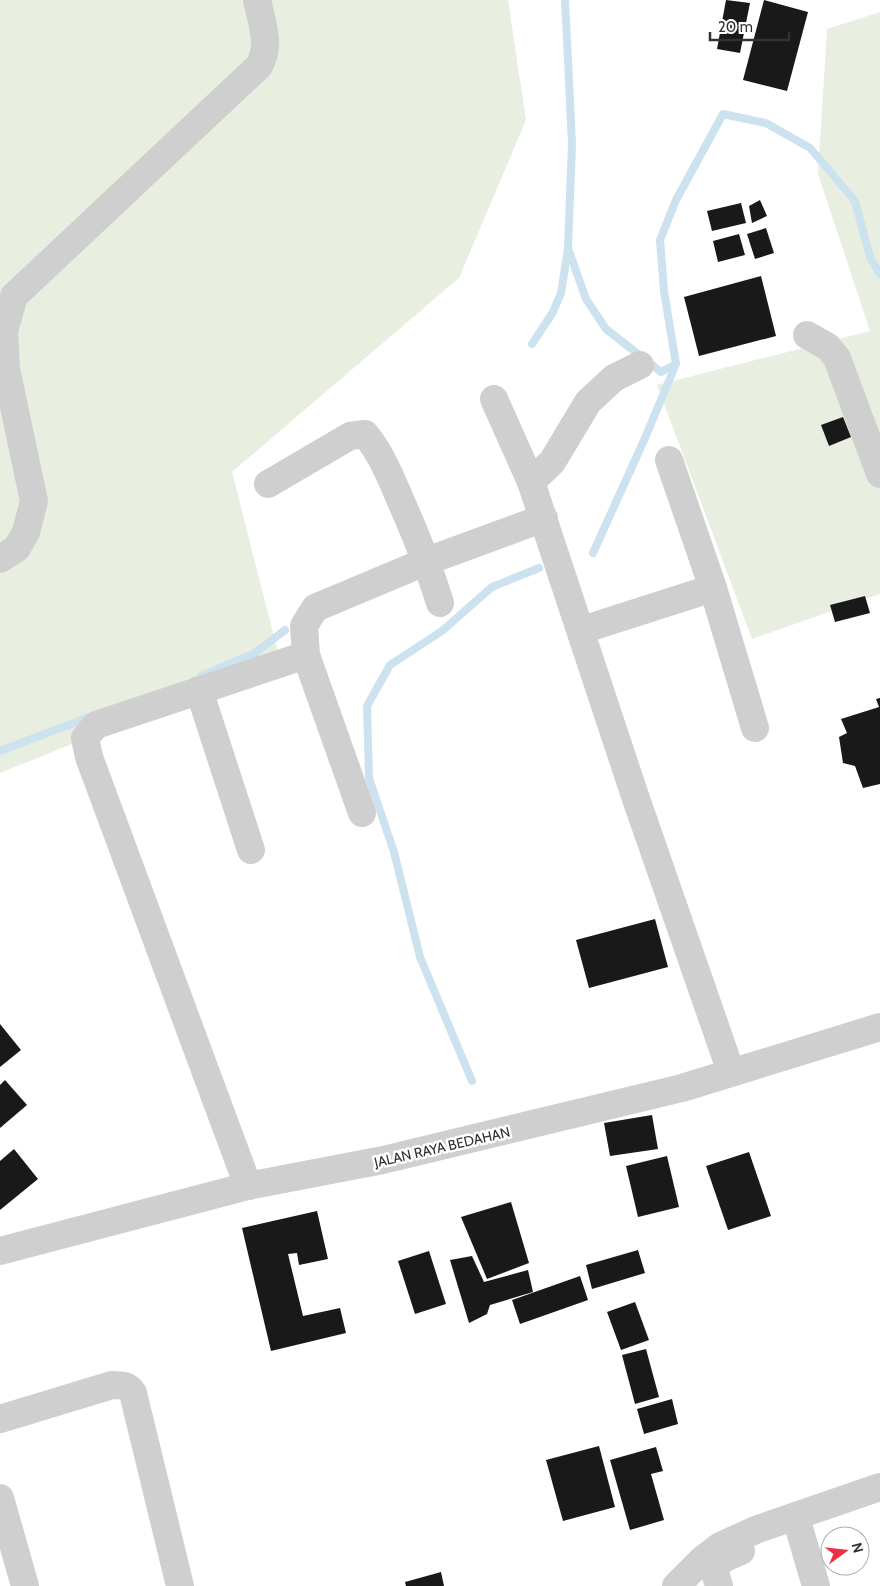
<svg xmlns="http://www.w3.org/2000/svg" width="880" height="1586" font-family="Cabin,sans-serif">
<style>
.green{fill:#e8efe0}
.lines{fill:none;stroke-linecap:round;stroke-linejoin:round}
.stream{stroke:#cce2ef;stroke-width:8}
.building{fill:#191919}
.minor{stroke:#cfcfcf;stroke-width:28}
.labels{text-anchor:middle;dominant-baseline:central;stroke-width:5;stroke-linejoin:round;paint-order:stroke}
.street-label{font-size:14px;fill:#323232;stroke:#fff}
</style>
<rect width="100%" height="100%" fill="#fff"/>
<g class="green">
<polygon points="0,0 508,0 526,120 459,278 232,472 280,660 0,773"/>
<polygon points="880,12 880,594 752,639 657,385 870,331 818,174 827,29"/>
</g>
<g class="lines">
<g class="stream">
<polyline points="569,251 586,299 606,329 661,372 676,364"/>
<polyline points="532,344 553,312 561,293 568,249 572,143 565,0"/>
<polyline points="593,553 645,438 676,364 664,291 660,240 676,200 723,114 766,123 810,148 855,201 870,257 880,274"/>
<polyline points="201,676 255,653 285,630"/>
<polyline points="0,751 92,716"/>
<polyline points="472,1081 420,957 394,852 369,778 367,706 390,665 442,631 492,587 539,568"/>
</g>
</g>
<g class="building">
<polygon points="726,0 750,3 740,53 717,49"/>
<polygon points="764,0 808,12 787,91 743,80"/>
<polygon points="760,200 767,216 752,223 749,206"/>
<polygon points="741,203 746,223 712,231 707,211"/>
<polygon points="766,228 774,253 755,259 747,234"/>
<polygon points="739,234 745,255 718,262 713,241"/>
<polygon points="761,276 776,336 699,356 684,297"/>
<polygon points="843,417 851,437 829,446 821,425"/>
<polygon points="865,596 870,613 835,622 830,605"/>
<polygon points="880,698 880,784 863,788 855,766 843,763 839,737 847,733 841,719 879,707 876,699"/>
<polygon points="655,919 668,967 589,988 576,940"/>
<polygon points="0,1024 21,1050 0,1067"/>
<polygon points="5,1080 27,1105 0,1128 0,1085"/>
<polygon points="652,1115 658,1149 610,1156 604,1123"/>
<polygon points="14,1149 38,1179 0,1210 0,1161"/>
<polygon points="749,1152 771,1216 728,1230 706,1166"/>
<polygon points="667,1156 679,1207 638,1217 626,1166"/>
<polygon points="511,1202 529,1263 487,1279 461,1217"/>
<polygon points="317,1211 328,1259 299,1265 297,1253 288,1254 303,1316 340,1308 346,1333 271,1351 242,1228"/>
<polygon points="638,1250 645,1273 592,1289 586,1265"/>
<polygon points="429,1251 446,1304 415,1314 398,1261"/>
<polygon points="472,1256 484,1282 528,1270 533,1292 490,1305 487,1314 469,1323 450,1260"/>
<polygon points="580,1276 588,1300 520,1324 512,1300"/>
<polygon points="635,1302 649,1340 621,1350 607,1312"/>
<polygon points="646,1349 659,1397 635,1404 622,1355"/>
<polygon points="672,1399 678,1424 644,1434 637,1409"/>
<polygon points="599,1446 615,1507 563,1521 546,1460"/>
<polygon points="656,1447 663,1471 651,1474 664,1520 630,1530 610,1460"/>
<polygon points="441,1572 444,1586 406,1586 405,1582"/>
</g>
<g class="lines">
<g class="minor">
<polyline points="807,335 828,347 837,358 880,474"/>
<polyline points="494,399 531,482 634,793 731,1072"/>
<polyline points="669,460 713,588 755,728"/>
<polyline points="531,482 552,462 588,402 614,378 640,365"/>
<path d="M268,484l82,-48 15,-2c16,19 25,42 35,65 15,34 29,68 40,104"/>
<path d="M0,559l17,-11 9,-16 8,-31 -28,-132 -2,-38 10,-35 245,-230c12,-20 3,-43 -2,-66"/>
<polyline points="582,630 713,588"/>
<polyline points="199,690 251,850"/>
<polyline points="362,813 306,655 304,626 315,608 427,561 544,518"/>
<polyline points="248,1186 89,757 85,738 96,725 306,655"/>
<polyline points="0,1251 248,1186 383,1160 682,1088 880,1027"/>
<path d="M0,1419l112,-34c10,0 16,0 21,8l47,193"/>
<polyline points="0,1498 25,1586"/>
<polyline points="799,1528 816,1586"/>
<polyline points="676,1586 703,1559 720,1546 758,1529 880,1487"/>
<path d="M719,1586l-5,-17c6,-11 16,-13 27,-18"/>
</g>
</g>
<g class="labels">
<g class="street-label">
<text transform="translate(442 1147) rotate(-13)">JALAN RAYA BEDAHAN</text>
</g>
</g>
<g transform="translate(845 1551) rotate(75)"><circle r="24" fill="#ffffff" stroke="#adadad"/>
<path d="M0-4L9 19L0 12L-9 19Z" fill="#ed3043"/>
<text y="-8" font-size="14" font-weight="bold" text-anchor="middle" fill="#323232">N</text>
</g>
<path d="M710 32v8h79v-8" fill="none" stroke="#323232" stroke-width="2.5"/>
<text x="718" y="32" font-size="15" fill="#323232" stroke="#ffffff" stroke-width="4" paint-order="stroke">20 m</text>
</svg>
